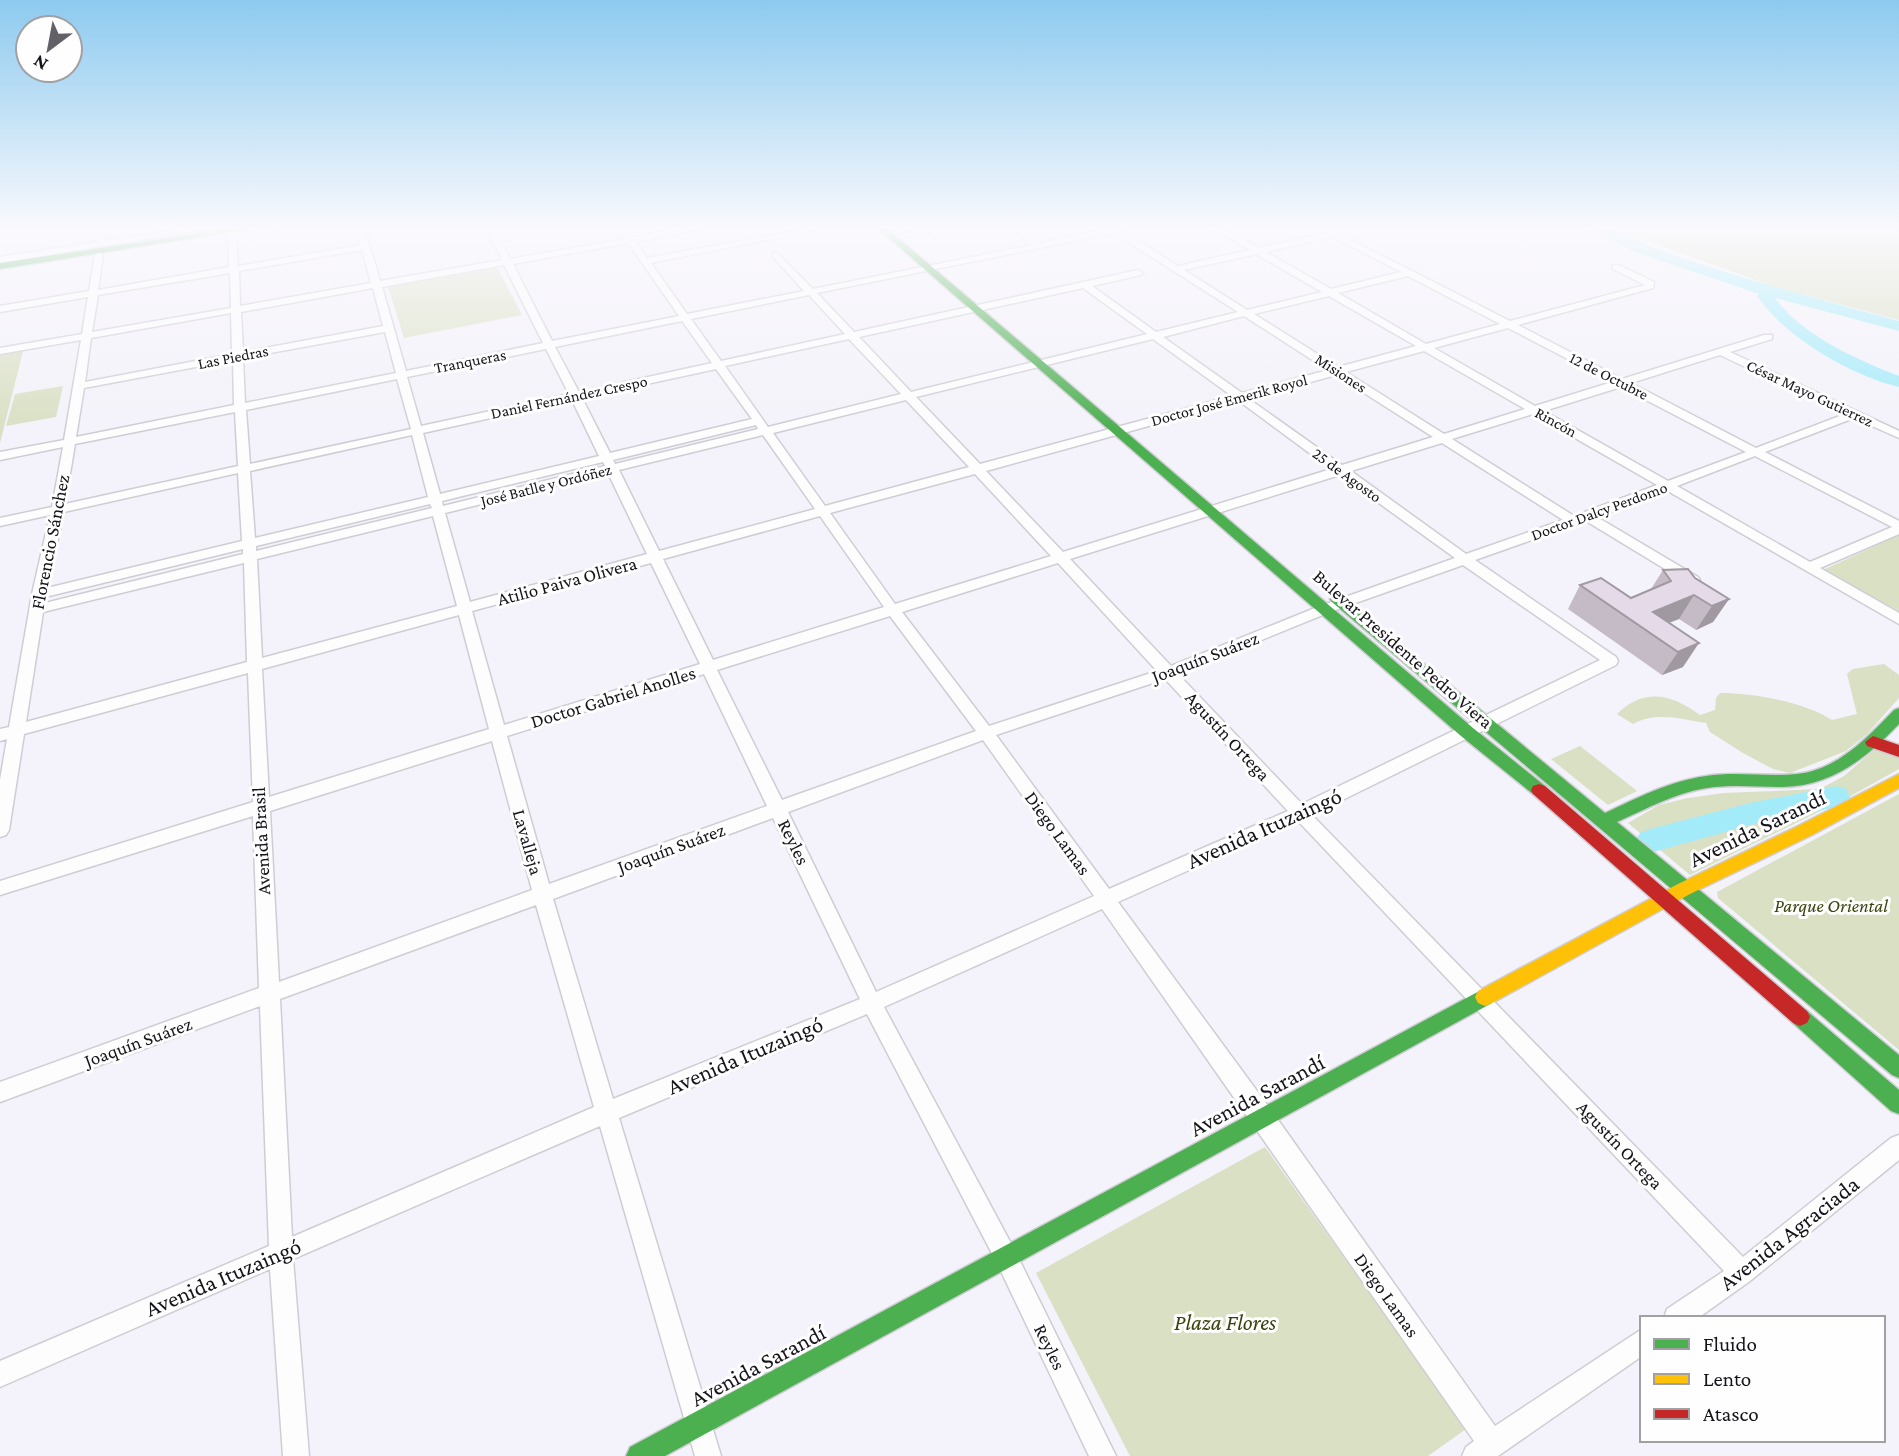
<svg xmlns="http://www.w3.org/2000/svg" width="1899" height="1456" font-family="'Crimson Pro',serif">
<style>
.green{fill:#d9e0c3}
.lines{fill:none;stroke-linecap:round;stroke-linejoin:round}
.river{fill:#a4ebf9;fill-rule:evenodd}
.street-casing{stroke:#cfcdd4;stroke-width:3}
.fast-casing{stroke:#cfcdd4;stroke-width:3}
.slow-casing{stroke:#cfcdd4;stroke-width:3}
.jam-casing{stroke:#cfcdd4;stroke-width:3}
.street{fill:#fdfdfe;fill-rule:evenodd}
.fast{fill:#4caf50;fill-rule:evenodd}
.slow{fill:#ffc107;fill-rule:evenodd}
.jam{fill:#c62828;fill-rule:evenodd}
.wall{fill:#c5bbc7}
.shaded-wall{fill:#a099a2}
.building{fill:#e5dae7;stroke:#a099a2;stroke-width:2}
.labels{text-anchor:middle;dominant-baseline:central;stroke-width:6;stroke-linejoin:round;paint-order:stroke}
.far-street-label{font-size:16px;fill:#151319;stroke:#fefefe}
.street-label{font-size:19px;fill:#151319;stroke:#fefefe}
.park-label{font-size:19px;font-style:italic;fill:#38420b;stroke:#fefefe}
.near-street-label{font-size:23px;fill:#151319;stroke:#fefefe}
.near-park-label{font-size:23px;font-style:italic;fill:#38420b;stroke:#fefefe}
</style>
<rect width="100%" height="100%" fill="#f4f2fa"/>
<g class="green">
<polygon points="1605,226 1899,226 1899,320 1775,287"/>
<polygon points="497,267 522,315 404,338 388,287"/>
<polygon points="23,351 0,443 0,355"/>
<polygon points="63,386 56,417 6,426 15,394"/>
<polygon points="1899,535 1899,611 1823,570"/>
<path d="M1884,664l15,11v23l-32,36 -21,17 -56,22 -17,-4 -30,-16 -33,-21 -4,-9c-23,-4 -51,-12 -73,1l-16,-10c27,-27 55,-20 83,1l15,-5 1,-12 4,-5c33,0 85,9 112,27l25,-6 -10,-40 6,-5z"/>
<polygon points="1580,746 1637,791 1608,805 1551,759"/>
<polygon points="1875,749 1899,757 1899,769 1847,798 1690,875 1628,823 1659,805 1688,798 1724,793 1820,789 1844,776"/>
<polygon points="1899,794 1899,1050 1718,898 1717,892"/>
<polygon points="1265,1147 1466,1429 1428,1456 1130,1456 1036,1273"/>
</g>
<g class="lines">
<g class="river">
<path d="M1584,226c27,-2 64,21 91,30 74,24 148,45 224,65v10l-124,-33c28,38 81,61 124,78v11c-49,-12 -113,-49 -142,-91l2,-2 -124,-42z"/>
<polygon points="1836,786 1846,789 1850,797 1846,805 1750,825 1650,853 1640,849 1635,841 1640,833 1650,829 1750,803"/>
</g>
<g class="street-casing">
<g id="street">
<polygon points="100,226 108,226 105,241 203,226 221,226 0,263 0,257 96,242"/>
<path d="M228,226h8l2,40 123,-21 -5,-19h8l16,55 122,-21 -17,-34h8l17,33 115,-20 -9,-13h8l8,11 67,-11h17l-80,16 11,16 174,-32h16l-186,37 36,51 117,-23 -31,-34v-4l3,-1 37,37 219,-44 -23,-19h9l22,17 68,-14 -1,-3h34l-18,5 55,35 72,-16 -40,-24h10l39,22 67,-15 -12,-7h10l186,95 135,-36 -32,-16v-4h6l35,17 -1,6 -135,37 104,54 142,-44h8v4l-42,13 169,79v7l-45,-20 -89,34 134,69v13l-79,34 79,45v11l-233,-134 -69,27 101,60 2,3 -2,3h-10l-102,-62 -111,39 141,97 2,4 -2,4 -304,150 431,442 148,-119 8,-3v25l-149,121 -52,37h-34l3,-9 57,-38 -426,-450 -180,81 153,208 224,316 147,-97v27l-144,100h-36l4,-9 8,-6 -372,-532 -218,98 130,242 102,207h-27l-91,-191 -131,-251 -248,104 102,338h-26l-95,-330 -307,133 16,197h-26l-13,-187 -270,118v-26l269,-115 -9,-240 -260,96v-20l259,-94 -6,-172 -253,79v-14l253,-79 -5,-129 -224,61 -15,96 -3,5 -6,2v-57l7,-41 -7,2v-12l9,-2 23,-133 18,-79 -50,11v-8l52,-11 11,-60 -63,13v-8l64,-12 17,-100 -81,14v-6l82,-14 6,-37 -88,15v-6l89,-15 6,-36 4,-3 4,3 -5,35 131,-23zM1114,233l124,79 -82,20 -64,-46 49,-11 2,-2 -5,-3 -284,62 -37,-39zM1333,237l68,35 -70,17 -65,-37zM628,243l51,73 -127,25 -39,-77zM362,250l9,33 -131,23 -1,-35zM1256,254l66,38 -75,18 -63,-40zM504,265l39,78 -137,28 -24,-84zM230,273l1,35 -139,24 6,-37zM1408,276l92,48 -74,20 -88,-51zM373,288l10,38 -140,26 -2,-40zM1083,288l64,46 -236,58 -52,-55zM809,295l36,39 -124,27 -30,-42zM1329,296l87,50 -78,21 -84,-53zM231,313l1,41 -147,28 6,-44zM1244,316l84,54 -86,23 -79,-56zM682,321l30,42 -133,29 -24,-45zM1508,328l104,54 -77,24 -101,-58zM385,332l11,41 -151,30 -2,-45zM849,339l52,55 -133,33 -43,-61zM1153,339l79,57 -252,68 -64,-67zM546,349l23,45 -148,32 -14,-49zM1424,351l101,58 -81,25 -98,-62zM1720,355l125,59 -89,34 -125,-65zM233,360l1,45 -158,32 8,-49zM716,369l36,50 -142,34 -28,-55zM1336,375l97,62 -91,28 -93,-66zM397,379l14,50 -161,35 -4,-54zM1621,387l125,65 -78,29 -124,-70zM572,400l27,56 -159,38 -17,-61zM906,400l63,67 -144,39 -52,-73zM1239,401l92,68 -268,83 -77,-81zM235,412l3,54 -173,38 10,-60zM1533,414l124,71 -83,31 -122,-77zM756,425l2,4 -143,35 -2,-4zM412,435l16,62 -173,41 -5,-67zM763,435l52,74 -156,42 -40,-81zM1442,443l121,77 -97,34 -115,-83zM1755,456l137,71 -82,35 -133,-76zM603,462l2,4 -162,40 -1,-5zM238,473l4,68 -195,47 17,-76zM608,473l39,81 -177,48 -25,-89zM975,474l76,82 -156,48 -65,-91zM1340,475l115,83 -135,48 -149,60 -101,-107zM430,504l2,4 -176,43v-5zM433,516l24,90 -195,52 -5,-99zM820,516l64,91 -171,53 -50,-101zM243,549v5l-198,49v-6zM244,563l3,99 -221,60 17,-110zM651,563l49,101 -196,61 -32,-114zM1058,563l99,108 -168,55 -87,-114zM1463,565l137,95 -298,144 -124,-130 152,-62zM459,615l30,114 -220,68 -7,-128zM890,616l86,115 -194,69 -65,-130zM704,674l63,132 -218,78 -42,-148zM1165,679l123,132 -179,78 -113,-154zM983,740l111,156 -218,96 -88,-180zM492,741l40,149 -253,92 -9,-171zM773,818l87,181 -247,100 -60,-200zM536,905l58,202 -302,130 -12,-238z"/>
<polygon points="268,226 288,226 248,234 244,231"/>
<polygon points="941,226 957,226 892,240 888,237"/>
</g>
</g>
<g class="fast-casing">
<g id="fast">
<polygon points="249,226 268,226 0,269 0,263"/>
<polygon points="875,226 884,226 1473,728 1545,786 1547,790 1545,794 1533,794 1461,736"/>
<path d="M1337,595l5,1 263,217c32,-15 65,-32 101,-37 30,-5 61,1 91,-2 40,-4 70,-36 97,-64l5,-2v16l-5,5c-31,32 -65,57 -111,58 -26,0 -51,-3 -76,1 -32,5 -61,21 -90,34l282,233v23l-7,-3 -560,-473 -2,-3z"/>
<polygon points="1485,988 1492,991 1495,997 1492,1003 665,1456 626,1456 630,1447"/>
<polygon points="1800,1008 1807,1011 1899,1090 1899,1114 1891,1111 1793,1023 1790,1017 1793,1011"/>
</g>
</g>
<g class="slow-casing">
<polygon id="slow" points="1899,774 1899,788 1812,835 1690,894 1492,1003 1485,1006 1478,1003 1475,997 1478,991 1678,884 1800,825"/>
</g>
<g class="jam-casing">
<g id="jam">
<polygon points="1873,736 1899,745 1899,757 1867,746 1865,742"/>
<polygon points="1539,784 1545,786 1807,1011 1810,1017 1807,1023 1800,1026 1793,1023 1533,794 1531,790 1533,786"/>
</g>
</g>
<use href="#street" class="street"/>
<use href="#fast" class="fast"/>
<use href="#slow" class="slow"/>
<use href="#jam" class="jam"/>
</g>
<polygon class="wall" points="1663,570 1695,578 1729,599 1713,622 1696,630 1679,619 1668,623 1683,667 1662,675 1568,609 1580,585 1631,598 1651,589"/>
<g class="shaded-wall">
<polygon points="1694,595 1679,619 1648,631 1653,612"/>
<polygon points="1729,599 1713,622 1696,630 1712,606"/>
<polygon points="1699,643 1683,667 1662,675 1678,652"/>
</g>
<polygon class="building" points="1688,569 1695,578 1729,599 1712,606 1694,595 1653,612 1699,643 1678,652 1580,585 1601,578 1631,598 1671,581 1663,570"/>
<linearGradient id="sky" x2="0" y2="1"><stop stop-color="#8dcaef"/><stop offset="0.53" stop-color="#faf9fd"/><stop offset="1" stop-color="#faf9fd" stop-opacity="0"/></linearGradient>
<rect width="1899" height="430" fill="url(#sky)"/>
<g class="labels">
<g class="far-street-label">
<text transform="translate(233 357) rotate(-11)">Las Piedras</text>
<text transform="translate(470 361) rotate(-11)">Tranqueras</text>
<text transform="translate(1341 373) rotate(33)">Misiones</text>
<text transform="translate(1609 376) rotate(27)">12 de Octubre</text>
<text transform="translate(1810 393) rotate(25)">César Mayo Gutierrez</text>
<text transform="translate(569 397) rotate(-12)">Daniel Fernández Crespo</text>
<text transform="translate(1229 400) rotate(-15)">Doctor José Emerik Royol</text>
<text transform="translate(1556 422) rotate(29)">Rincón</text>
<text transform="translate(1347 475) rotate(36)">25 de Agosto</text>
<text transform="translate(546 485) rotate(-14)">José Batlle y Ordóñez</text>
<text transform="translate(1599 511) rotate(-20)">Doctor Dalcy Perdomo</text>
</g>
<g class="street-label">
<text transform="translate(50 542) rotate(-79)">Florencio Sánchez</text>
<text transform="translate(567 581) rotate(-15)">Atilio Paiva Olivera</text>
<text transform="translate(1403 649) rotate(41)">Bulevar Presidente Pedro Viera</text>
<text transform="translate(1205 657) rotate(-21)">Joaquín Suárez</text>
<text transform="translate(613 697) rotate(-17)">Doctor Gabriel Anolles</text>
<text transform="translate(1228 736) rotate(47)">Agustín Ortega</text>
<text transform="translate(1058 833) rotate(54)">Diego Lamas</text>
<text transform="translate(261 841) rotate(-93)">Avenida Brasil</text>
<text transform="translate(528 842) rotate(74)">Lavalleja</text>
<text transform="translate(794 842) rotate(64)">Reyles</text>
<text transform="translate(671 848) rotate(-20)">Joaquín Suárez</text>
<text transform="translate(138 1042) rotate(-20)">Joaquín Suárez</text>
<text transform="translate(1620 1145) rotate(46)">Agustín Ortega</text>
<text transform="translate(1387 1295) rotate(55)">Diego Lamas</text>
<text transform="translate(1050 1347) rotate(64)">Reyles</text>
</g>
<g class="park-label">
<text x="1831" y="905">Parque Oriental</text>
</g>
<g class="near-street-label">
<text transform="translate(1264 828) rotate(-24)">Avenida Ituzaingó</text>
<text transform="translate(1757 828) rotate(-26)">Avenida Sarandí</text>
<text transform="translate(745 1055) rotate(-23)">Avenida Ituzaingó</text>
<text transform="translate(1257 1095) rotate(-28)">Avenida Sarandí</text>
<text transform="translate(1789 1233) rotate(-38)">Avenida Agraciada</text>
<text transform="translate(223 1277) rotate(-23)">Avenida Ituzaingó</text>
<text transform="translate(758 1365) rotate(-28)">Avenida Sarandí</text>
</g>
<g class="near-park-label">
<text x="1225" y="1322">Plaza Flores</text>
</g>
</g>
<rect x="1640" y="1316" width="245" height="126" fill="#fefefe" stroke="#a1a0a2" stroke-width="2"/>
<rect x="1654" y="1339" width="35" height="10" fill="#4caf50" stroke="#a1a0a2" stroke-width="2"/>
<text x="1703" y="1351" font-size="21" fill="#151319">Fluido</text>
<rect x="1654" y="1374" width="35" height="10" fill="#ffc107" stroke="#a1a0a2" stroke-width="2"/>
<text x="1703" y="1386" font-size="21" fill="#151319">Lento</text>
<rect x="1654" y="1409" width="35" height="10" fill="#c62828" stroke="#a1a0a2" stroke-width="2"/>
<text x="1703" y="1421" font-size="21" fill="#151319">Atasco</text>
<g transform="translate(49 49) rotate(212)"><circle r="33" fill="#fefefe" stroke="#a1a0a2" stroke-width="2"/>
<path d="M0-5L12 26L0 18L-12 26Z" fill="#636168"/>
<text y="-10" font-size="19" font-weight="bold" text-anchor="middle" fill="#151319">N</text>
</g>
</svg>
